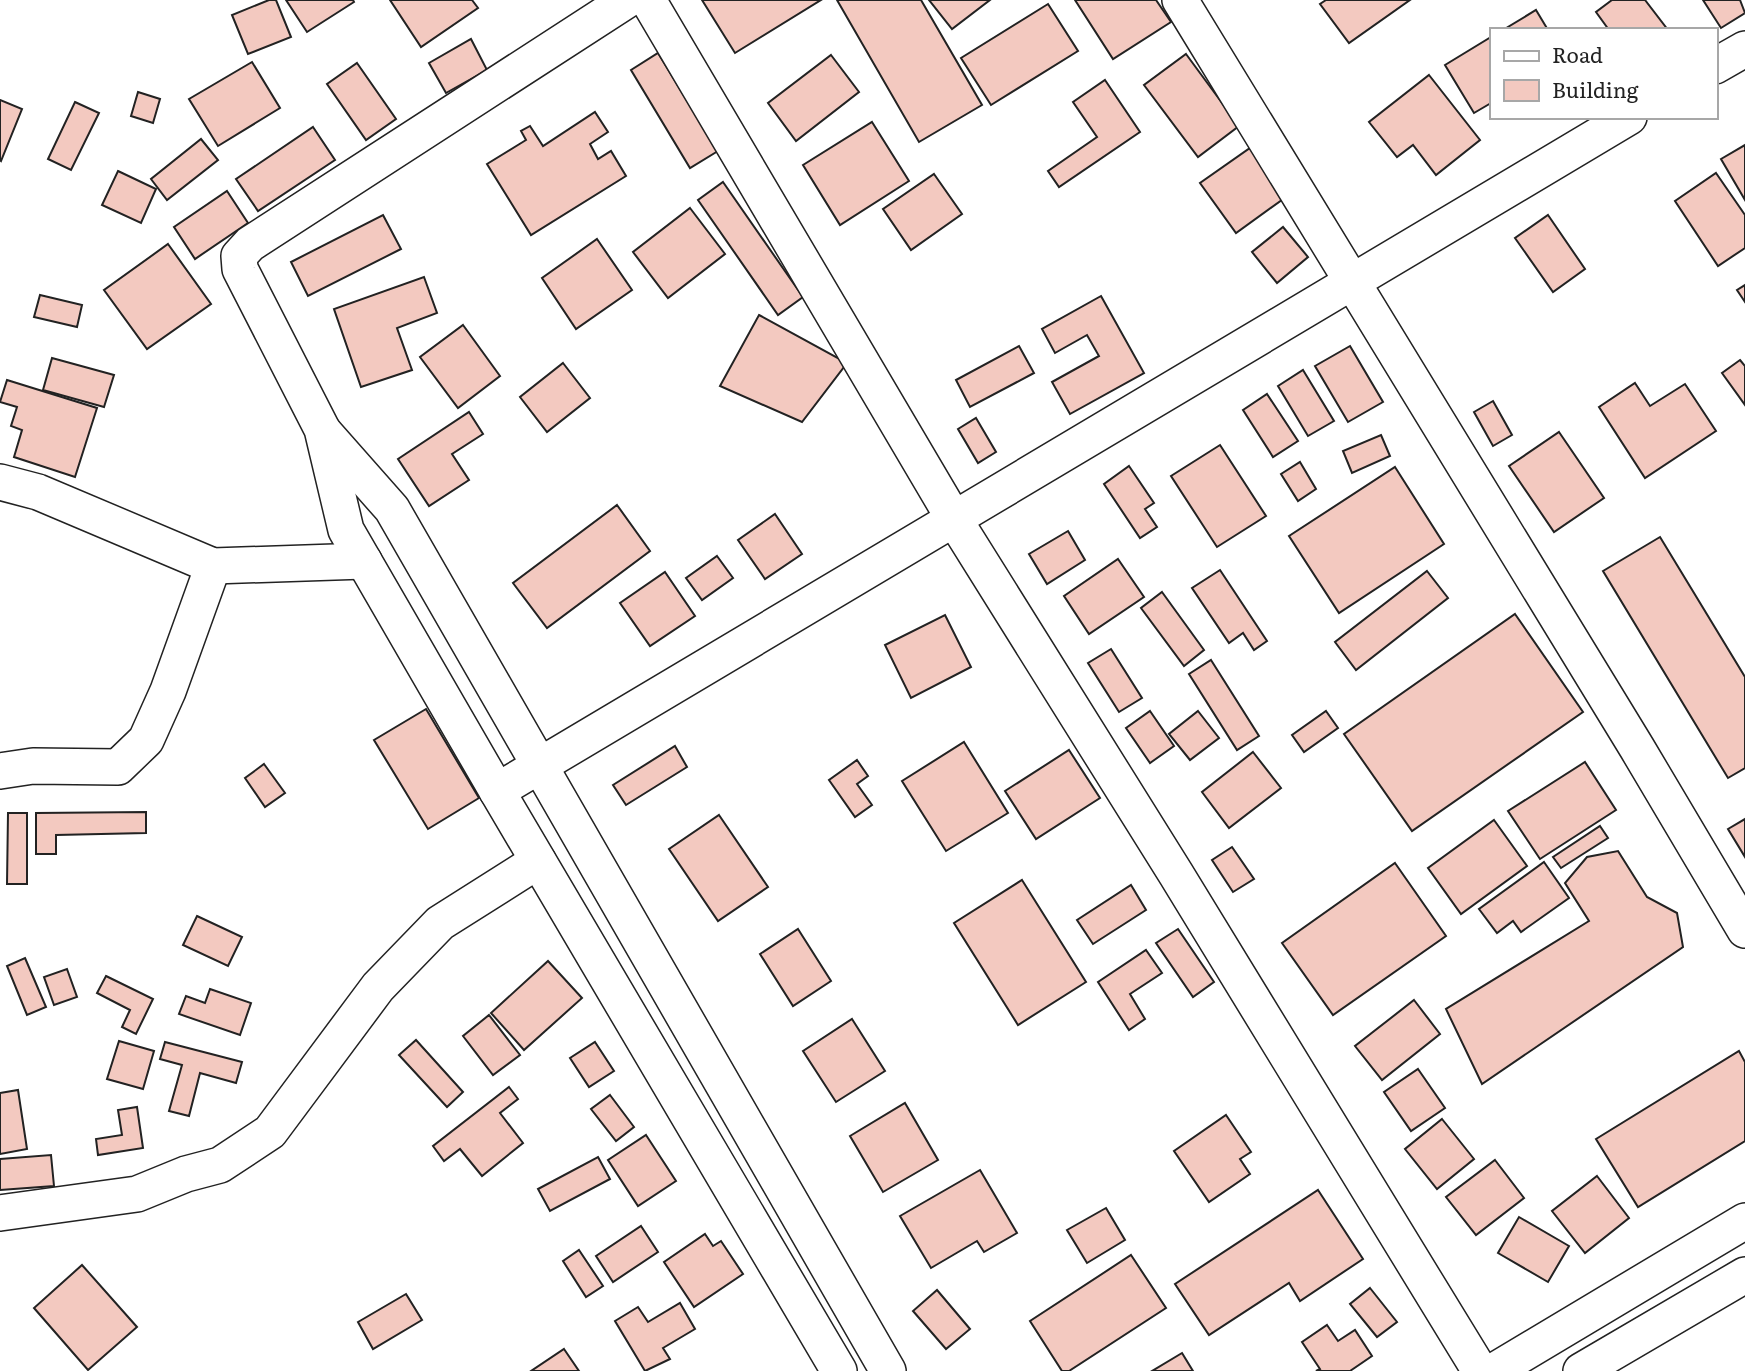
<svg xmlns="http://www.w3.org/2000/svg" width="1745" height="1371" font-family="Literata,serif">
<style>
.building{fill:#f3c9c0;stroke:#222;stroke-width:2}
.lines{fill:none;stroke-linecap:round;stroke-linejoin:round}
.minor-casing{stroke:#222;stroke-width:38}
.minor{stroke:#fff;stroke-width:35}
</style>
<rect width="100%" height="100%" fill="#fff"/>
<g class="building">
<polygon points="269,0 276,0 291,37 248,54 232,15"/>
<polygon points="286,0 353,0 354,2 307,32"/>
<polygon points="390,0 472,0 478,8 421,47"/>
<polygon points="702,0 821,0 735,53"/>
<polygon points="837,0 921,0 982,105 919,142"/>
<polygon points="929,0 990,0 952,29"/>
<polygon points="1075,0 1156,0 1171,22 1113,59"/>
<polygon points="1326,0 1410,0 1349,43 1320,4"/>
<polygon points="1612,0 1645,0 1668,30 1609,30 1596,12"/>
<polygon points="1703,0 1740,0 1745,13 1721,28"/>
<polygon points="1048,4 1078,51 991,105 961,58"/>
<polygon points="1536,10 1548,30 1503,30"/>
<polygon points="1491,37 1491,103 1474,113 1445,65"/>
<polygon points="471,39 487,70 446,93 429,63"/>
<polygon points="658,53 718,151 690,168 631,70"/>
<polygon points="1186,54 1239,126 1198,157 1144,85"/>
<polygon points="831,55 859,92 796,141 768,103"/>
<polygon points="252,62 280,108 218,146 189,99"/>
<polygon points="357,63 396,119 366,140 327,84"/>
<polygon points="1429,75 1480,140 1436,175 1413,145 1397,157 1369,122"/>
<polygon points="1105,80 1140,132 1059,187 1048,171 1097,137 1073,102"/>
<polygon points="138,92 160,99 153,123 131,116"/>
<polygon points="0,100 22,109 1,161 0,160"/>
<polygon points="75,102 99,113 71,170 48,159"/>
<polygon points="595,112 608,132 590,144 598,159 611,151 626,176 531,235 487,164 526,140 521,131 530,126 543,146"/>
<polygon points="872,122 909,181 840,225 803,165"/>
<polygon points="313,127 335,160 258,211 236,179"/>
<polygon points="201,139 218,160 167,200 151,179"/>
<polygon points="1745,145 1745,200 1721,159"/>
<polygon points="1250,148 1286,197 1236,233 1200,183"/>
<polygon points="118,171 156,189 141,223 102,205"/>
<polygon points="1716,173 1745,215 1745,248 1718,266 1675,201"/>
<polygon points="934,174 962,214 911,250 883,209"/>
<polygon points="723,182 803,297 778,315 698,200"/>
<polygon points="227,191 248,223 195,259 174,227"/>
<polygon points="690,208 725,254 668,298 633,252"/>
<polygon points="383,215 401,249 308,296 291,262"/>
<polygon points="1548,215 1585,269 1553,292 1515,238"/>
<polygon points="1283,227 1308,257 1277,283 1252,252"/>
<polygon points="597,239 632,290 576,329 542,278"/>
<polygon points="168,244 211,304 147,349 104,290"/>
<polygon points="424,277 437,313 397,328 412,370 361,387 334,309"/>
<polygon points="1745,285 1745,302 1737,290"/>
<polygon points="40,295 82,305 77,327 34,317"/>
<polygon points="1101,296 1144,373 1070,414 1052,382 1099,356 1087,335 1055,353 1042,329"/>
<polygon points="759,315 847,363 802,422 720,386"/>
<polygon points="463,325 500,376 458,408 420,357"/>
<polygon points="1019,346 1034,373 970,407 956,380"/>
<polygon points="1350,346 1383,402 1348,422 1315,366"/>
<polygon points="52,358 114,375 104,407 43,390"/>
<polygon points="1740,360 1745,366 1745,405 1722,373"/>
<polygon points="563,363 590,398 547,432 520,397"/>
<polygon points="1303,370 1334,421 1308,436 1278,386"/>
<polygon points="7,380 97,408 75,477 14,457 22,430 11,426 17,407 0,402"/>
<polygon points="1635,383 1650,406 1685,384 1716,431 1645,478 1599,407"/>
<polygon points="1267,394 1298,441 1273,457 1243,410"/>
<polygon points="1493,401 1512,435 1493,446 1474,412"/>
<polygon points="469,412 483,434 452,454 469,480 429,506 398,459"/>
<polygon points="976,418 996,452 978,463 958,429"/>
<polygon points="1559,432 1604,498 1554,532 1509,466"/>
<polygon points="1381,435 1390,456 1352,473 1343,451"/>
<polygon points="1220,445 1266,516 1217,547 1171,476"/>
<polygon points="1300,462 1316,489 1298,501 1281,474"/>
<polygon points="1129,466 1154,503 1145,509 1157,527 1140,538 1104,484"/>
<polygon points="1395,467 1444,544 1339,613 1289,536"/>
<polygon points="617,505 650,551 547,628 513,583"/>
<polygon points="775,514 802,554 765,579 738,540"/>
<polygon points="1068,531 1085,560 1047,584 1029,554"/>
<polygon points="1660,537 1745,677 1745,768 1728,778 1603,571"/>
<polygon points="717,556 733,578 702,600 686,578"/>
<polygon points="1118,559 1144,597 1089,634 1064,596"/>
<polygon points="1220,570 1267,641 1254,650 1243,633 1229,643 1192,588"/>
<polygon points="1427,571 1448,598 1356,670 1335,642"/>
<polygon points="665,572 695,616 650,646 620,603"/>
<polygon points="1162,592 1204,650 1184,666 1141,608"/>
<polygon points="1515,614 1583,712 1412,831 1344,734"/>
<polygon points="945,615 971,667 911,698 885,645"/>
<polygon points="1111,649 1142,698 1119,712 1088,663"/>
<polygon points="1211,660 1259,736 1237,750 1189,674"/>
<polygon points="426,709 479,798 428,829 374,740"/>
<polygon points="1150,711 1174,746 1150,763 1126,728"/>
<polygon points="1198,711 1219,738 1190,760 1169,734"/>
<polygon points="1326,711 1338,728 1304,752 1292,735"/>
<polygon points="964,742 1008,813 946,851 902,781"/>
<polygon points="675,746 687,767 626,805 613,785"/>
<polygon points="1069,750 1100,798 1036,839 1005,791"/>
<polygon points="1253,752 1281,788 1229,828 1202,792"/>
<polygon points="857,760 868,776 857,784 872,805 855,817 829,780"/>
<polygon points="1585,762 1616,810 1540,859 1508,811"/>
<polygon points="264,764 285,793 265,807 245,778"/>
<polygon points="146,812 146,833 56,835 56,854 36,854 36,813"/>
<polygon points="8,813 27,813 27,884 7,884"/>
<polygon points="719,815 768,887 718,921 669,849"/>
<polygon points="1745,819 1745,857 1728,829"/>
<polygon points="1494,820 1527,866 1461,914 1428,868"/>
<polygon points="1600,826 1608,838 1561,868 1553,857"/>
<polygon points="1232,847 1254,879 1233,892 1212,860"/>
<polygon points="1618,851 1647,897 1677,913 1683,947 1482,1084 1446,1009 1589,921 1565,883 1587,857"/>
<polygon points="1544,862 1569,898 1521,932 1513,921 1497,933 1479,909"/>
<polygon points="1395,863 1446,936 1333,1015 1282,943"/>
<polygon points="1022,880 1086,982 1018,1025 954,923"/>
<polygon points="1131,885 1146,910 1093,944 1077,920"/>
<polygon points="197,916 242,937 228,966 183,945"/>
<polygon points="798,929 831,981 793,1006 760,954"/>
<polygon points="1178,929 1214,982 1193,997 1156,943"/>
<polygon points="1146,950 1162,973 1130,994 1145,1019 1129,1030 1098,982"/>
<polygon points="25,958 46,1007 27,1015 7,966"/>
<polygon points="548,961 582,998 524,1050 491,1013"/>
<polygon points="67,969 77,997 54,1005 44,977"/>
<polygon points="106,976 153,999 136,1034 122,1027 130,1010 97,993"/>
<polygon points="210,989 251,1003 240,1035 179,1014 186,996 205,1003"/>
<polygon points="1414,1000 1440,1034 1382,1080 1355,1046"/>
<polygon points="489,1015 520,1055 493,1075 463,1036"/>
<polygon points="852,1019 885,1071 836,1102 803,1051"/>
<polygon points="416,1040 463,1092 447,1107 399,1055"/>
<polygon points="119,1041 154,1051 143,1089 107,1079"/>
<polygon points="165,1042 242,1062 236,1083 200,1073 189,1116 169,1111 182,1065 160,1059"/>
<polygon points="595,1042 614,1071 589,1087 570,1058"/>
<polygon points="1739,1051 1745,1062 1745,1141 1638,1207 1596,1139"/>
<polygon points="1418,1069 1445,1108 1411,1131 1384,1092"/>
<polygon points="509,1087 518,1099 500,1113 523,1143 482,1176 460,1149 444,1161 433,1146"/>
<polygon points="18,1090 27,1149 0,1154 0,1093"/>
<polygon points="610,1095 634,1127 616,1141 591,1109"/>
<polygon points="905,1103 938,1160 883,1192 850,1136"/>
<polygon points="137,1107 143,1148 98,1155 96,1139 122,1135 118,1110"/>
<polygon points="1226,1115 1251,1152 1240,1159 1250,1174 1209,1202 1174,1151"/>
<polygon points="1442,1119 1474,1159 1437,1189 1405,1149"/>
<polygon points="646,1135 676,1181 638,1206 608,1160"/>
<polygon points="51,1155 54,1186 0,1190 0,1159"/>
<polygon points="598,1157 610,1179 550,1211 538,1189"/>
<polygon points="1495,1160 1524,1198 1476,1235 1446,1197"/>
<polygon points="980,1170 1017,1233 984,1252 977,1241 931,1268 900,1216"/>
<polygon points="1597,1176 1629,1218 1585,1253 1552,1211"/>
<polygon points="1318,1190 1363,1259 1300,1301 1289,1283 1209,1335 1175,1284"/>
<polygon points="1106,1208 1125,1240 1087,1263 1067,1230"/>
<polygon points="1519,1217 1569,1246 1548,1282 1498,1253"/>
<polygon points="641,1226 658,1252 613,1282 596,1256"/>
<polygon points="705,1234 713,1246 721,1241 743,1274 694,1307 664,1262"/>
<polygon points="579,1250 603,1286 586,1297 563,1261"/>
<polygon points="1131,1255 1166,1308 1069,1371 1062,1371 1030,1321"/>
<polygon points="82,1265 137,1327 88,1370 34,1308"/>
<polygon points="1370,1288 1397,1322 1377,1337 1350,1304"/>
<polygon points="937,1290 970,1329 946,1349 913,1311"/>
<polygon points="406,1294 422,1320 373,1349 358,1322"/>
<polygon points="680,1303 695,1329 663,1348 670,1359 645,1371 615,1321 638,1307 648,1322"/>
<polygon points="1327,1325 1338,1341 1355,1330 1372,1356 1350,1371 1316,1371 1320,1369 1302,1342"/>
<polygon points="564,1349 579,1371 531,1371"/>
<polygon points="1182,1353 1193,1371 1152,1371"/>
</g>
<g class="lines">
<g class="minor-casing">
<g id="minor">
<polyline points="627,0 250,244 239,256 240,269 322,429 346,530 497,791 839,1371"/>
<polyline points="648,0 954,519 1176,874 1480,1371"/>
<polyline points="1180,0 1637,748 1745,930"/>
<polyline points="1715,66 1745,49"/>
<polyline points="324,432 392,509 888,1371"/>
<polyline points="0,482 38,492 213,566 364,561"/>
<polyline points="0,771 33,766 118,767 146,740 168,691 213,566"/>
<polyline points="497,791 1629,117"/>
<polyline points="0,1213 137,1194 186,1174 220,1165 270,1132 378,987 440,923 538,861"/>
<polyline points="1494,1371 1745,1221"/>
<polyline points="1581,1371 1745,1275"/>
</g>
</g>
<use href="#minor" class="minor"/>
</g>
<rect x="1490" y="28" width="228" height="91" fill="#ffffff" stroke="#a7a7a7" stroke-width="2"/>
<rect x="1504" y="51" width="35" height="10" fill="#ffffff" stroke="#a7a7a7" stroke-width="2"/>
<text x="1552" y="63" font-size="21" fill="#222222">Road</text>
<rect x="1504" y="80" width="35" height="21" fill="#f3c9c0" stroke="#a7a7a7" stroke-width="2"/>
<text x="1552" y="98" font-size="21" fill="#222222">Building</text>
</svg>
